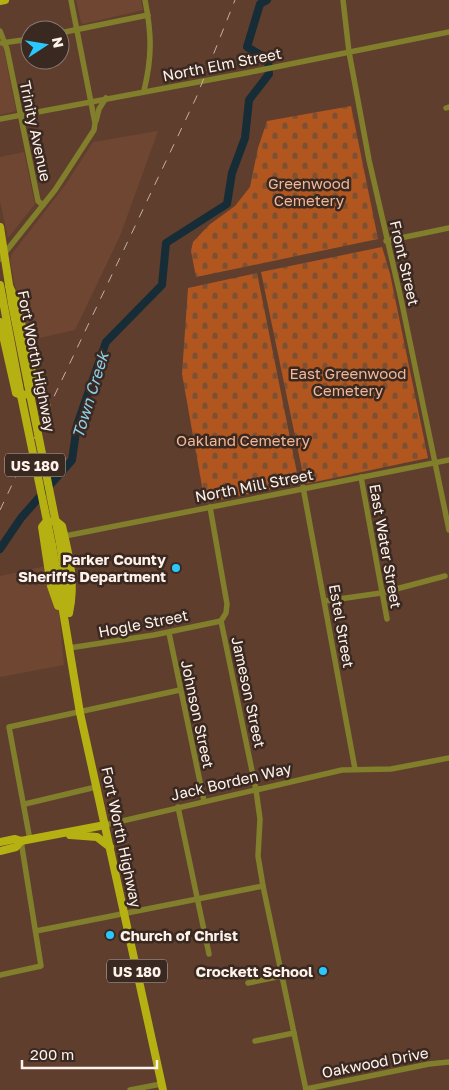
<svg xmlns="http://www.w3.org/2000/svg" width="449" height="1090" font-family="'Golos Text',sans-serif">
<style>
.built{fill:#6f4631}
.cemetery{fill:url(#cemetery-stones)}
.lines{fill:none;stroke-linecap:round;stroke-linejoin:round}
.river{stroke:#162d37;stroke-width:8}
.minor{stroke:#817e2c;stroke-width:5.5}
.major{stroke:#b6b113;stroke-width:8}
.rail{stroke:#c4afa5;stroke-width:1;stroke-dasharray:9 9;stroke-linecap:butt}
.major-bridge{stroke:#b6b113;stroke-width:8}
.poi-dot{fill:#29c8ff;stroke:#392921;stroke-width:2}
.labels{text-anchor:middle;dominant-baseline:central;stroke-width:5;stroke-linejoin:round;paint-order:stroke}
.shield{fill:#392921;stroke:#c4b6ae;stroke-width:1}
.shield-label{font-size:14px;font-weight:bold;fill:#fff2eb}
.street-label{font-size:15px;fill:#fff2eb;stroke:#392921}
.park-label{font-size:15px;fill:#f2b799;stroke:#392921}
.poi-label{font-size:15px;font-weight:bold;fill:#fff2eb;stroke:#392921;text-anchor:end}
.water-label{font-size:16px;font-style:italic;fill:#8ccfed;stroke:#392921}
</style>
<defs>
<pattern id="cemetery-stones" width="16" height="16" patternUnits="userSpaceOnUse" patternTransform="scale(1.25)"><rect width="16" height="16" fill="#b1561f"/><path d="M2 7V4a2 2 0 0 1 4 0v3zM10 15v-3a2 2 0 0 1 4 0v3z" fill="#7e5032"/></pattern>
</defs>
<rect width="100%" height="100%" fill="#603e2d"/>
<g class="built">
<polygon points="76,0 141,0 143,10 83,24 81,22"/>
<polygon points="0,45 3,46 16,111 0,115"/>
<polygon points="158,131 120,236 75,330 26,341 10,260 12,254 66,184 93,142"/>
<polygon points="24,152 35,204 8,238 0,201 0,157"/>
<polygon points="46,566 54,600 59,612 64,665 0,677 0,576"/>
</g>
<g class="cemetery">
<polygon points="351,106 378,239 196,277 191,251 193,242 209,225 235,206 250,187 258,148 267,121"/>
<polygon points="382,247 390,274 428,458 305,484 261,272"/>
<polygon points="257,273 299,483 205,503 182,374 188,288"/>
</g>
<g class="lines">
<polyline class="river" points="0,549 21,518 72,460 77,425 106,342 162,285 166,243 227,204 232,173 245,138 249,100 269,74 268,59 247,47 260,4 267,0"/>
<g class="minor">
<polyline points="343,0 349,52 369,160 401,299 449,530"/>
<polyline points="0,31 7,49 38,201 43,205"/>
<polyline points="60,33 148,15"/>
<polyline points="2,43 30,39"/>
<path d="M144,91c8,-34 8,-56 1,-91"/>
<polyline points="446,108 449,107"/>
<polyline points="0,119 246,73 449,32"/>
<polyline points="96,121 99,109 106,98"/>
<polyline points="386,241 449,228"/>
<polyline points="0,259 55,190 94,130 95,123 71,0"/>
<polyline points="361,477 387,619"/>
<polyline points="303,487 355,769"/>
<polyline points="210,507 227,604 226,613 221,621 256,790 260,819 258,856 263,886 306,1090"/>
<polyline points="65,536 449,460"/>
<polyline points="325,601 381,593 445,576"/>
<polyline points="169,633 204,801"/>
<polyline points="69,648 154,635 221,621"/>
<polyline points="256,790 342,770 391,769 449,758"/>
<polyline points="25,804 96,787"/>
<polyline points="178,807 209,954"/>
<polyline points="105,825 259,789"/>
<polyline points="30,840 9,727 180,690"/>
<polyline points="36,931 263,886"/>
<polyline points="0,975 41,966 21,841"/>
<polyline points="248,983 282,976"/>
<polyline points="255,1041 294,1033"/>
<polyline points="306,1089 429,1064 449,1062"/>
<polyline points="130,1090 161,1084"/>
</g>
<g class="major">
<polyline points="0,1 5,0"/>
<polyline points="0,227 12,304 28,384"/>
<polyline points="0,285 19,386"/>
<polyline points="0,322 16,393 21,395 30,394 35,386 17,303 9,286"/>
<polyline points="60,543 69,607"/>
<polyline points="52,545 80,713 163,1090"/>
<path d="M58,606l-7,-20 -9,-59 4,-5 10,-1 6,5c7,29 14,57 7,87"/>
<polyline points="70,835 97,837 110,847"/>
<polyline points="0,842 15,839 21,841 105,825"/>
<polyline points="0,851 16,847 21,841"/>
</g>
<polyline class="rail" points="0,510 196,98 235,0"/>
<g class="major-bridge">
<polyline points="28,384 60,543"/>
<polyline points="19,386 52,545"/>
</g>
</g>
<g class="poi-dot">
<circle cx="176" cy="568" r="5"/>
<circle cx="110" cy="935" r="5"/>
<circle cx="323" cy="971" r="5"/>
</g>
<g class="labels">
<g class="shield">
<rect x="5" y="453.5" width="60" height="23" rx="4"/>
<rect x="107" y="959.5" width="60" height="23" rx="4"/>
</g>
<g class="shield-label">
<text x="35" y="465">US 180</text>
<text x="137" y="971">US 180</text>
</g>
<g class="street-label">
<text transform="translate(222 64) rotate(-11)">North Elm Street</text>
<text transform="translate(36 131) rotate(78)">Trinity Avenue</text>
<text transform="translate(405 263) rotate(77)">Front Street</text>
<text transform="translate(37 361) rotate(79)">Fort Worth Highway</text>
<text transform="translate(254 485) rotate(-11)">North Mill Street</text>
<text transform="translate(386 546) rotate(80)">East Water Street</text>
<text transform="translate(143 623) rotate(-11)">Hogle Street</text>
<text transform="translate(342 626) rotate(80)">Estel Street</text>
<text transform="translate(249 692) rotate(78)">Jameson Street</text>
<text transform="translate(198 714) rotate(78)">Johnson Street</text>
<text transform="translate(231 781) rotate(-13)">Jack Borden Way</text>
<text transform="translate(122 837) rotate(78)">Fort Worth Highway</text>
<text transform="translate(375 1062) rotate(-11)">Oakwood Drive</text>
</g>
<g class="park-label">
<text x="309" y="183">Greenwood<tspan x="309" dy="17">Cemetery</tspan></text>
<text x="348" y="373">East Greenwood<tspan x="348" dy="17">Cemetery</tspan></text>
<text x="243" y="440">Oakland Cemetery</text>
</g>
<g class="poi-label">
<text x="166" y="559">Parker County<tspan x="166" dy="17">Sheriffs Department</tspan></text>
<text x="120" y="935" text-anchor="start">Church of Christ</text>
<text x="313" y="971">Crockett School</text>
</g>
<g class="water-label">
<text transform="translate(90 395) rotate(-73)">Town Creek</text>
</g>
</g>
<g transform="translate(45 45) rotate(78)"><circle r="24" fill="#392921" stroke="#887972"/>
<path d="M0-4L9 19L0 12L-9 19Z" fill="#29c8ff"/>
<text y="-8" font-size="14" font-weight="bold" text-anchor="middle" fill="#fff2eb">N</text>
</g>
<path d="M22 1060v8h135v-8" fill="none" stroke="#fff2eb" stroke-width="2.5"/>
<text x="30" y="1060" font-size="15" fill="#fff2eb" stroke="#392921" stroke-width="4" paint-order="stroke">200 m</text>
</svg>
